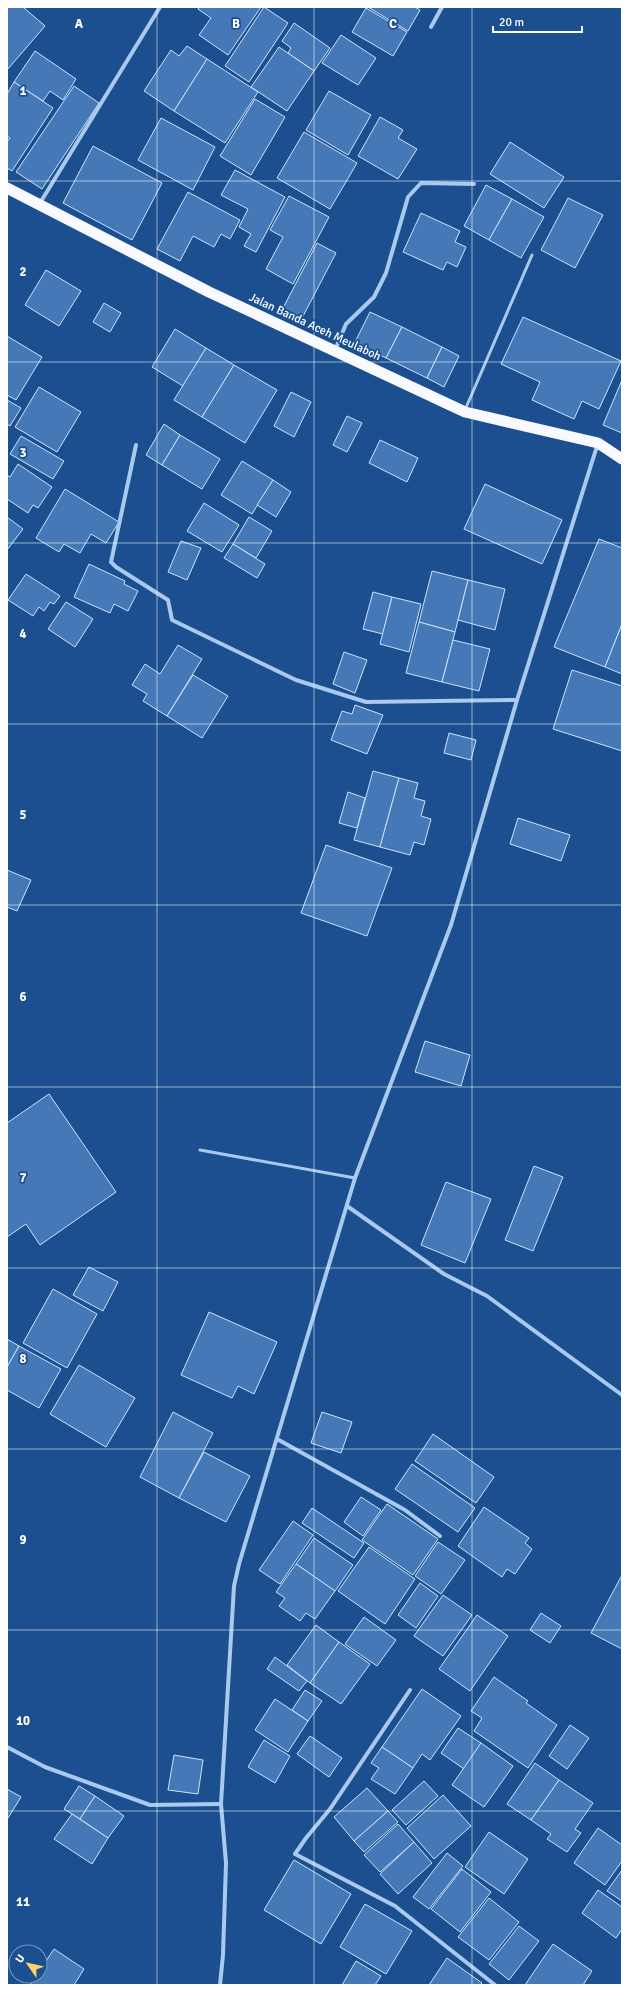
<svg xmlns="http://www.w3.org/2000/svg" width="629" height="1992" font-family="Signika,sans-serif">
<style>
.building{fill:#4478b7;stroke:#cfe3fa}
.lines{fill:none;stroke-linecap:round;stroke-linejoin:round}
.service{stroke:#a9c9ee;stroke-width:3}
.minor{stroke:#a9c9ee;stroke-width:4}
.trunk{stroke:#f8faff;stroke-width:11}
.grid{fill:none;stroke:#fff;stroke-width:1;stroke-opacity:0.55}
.labels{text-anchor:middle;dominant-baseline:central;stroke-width:3.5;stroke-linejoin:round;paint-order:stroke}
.street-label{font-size:12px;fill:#fff;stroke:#1b4f8f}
.grid-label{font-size:13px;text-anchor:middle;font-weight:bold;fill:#fff;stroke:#1b4f8f;stroke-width:3.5;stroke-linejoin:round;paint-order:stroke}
</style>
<rect width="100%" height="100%" fill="#1b4f8f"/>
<g class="building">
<polygon points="7,7 23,7 45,26 7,70"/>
<polygon points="199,7 261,7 228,55 199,35 211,18 198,9"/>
<polygon points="264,7 288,23 249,82 225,66"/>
<polygon points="368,7 415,7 420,10 408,31"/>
<polygon points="366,8 407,32 393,56 352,32"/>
<polygon points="294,23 330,48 314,71 288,53 291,48 282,41"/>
<polygon points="341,35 376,58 358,85 322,63"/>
<polygon points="187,46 207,59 174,111 144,91 171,50 179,56"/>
<polygon points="279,47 314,71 287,111 251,87"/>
<polygon points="35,51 76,79 63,100 50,91 43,101 14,82"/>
<polygon points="207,59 258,92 225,143 174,111"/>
<polygon points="14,82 53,108 12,171 7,168 7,142 10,138 7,136 7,94"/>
<polygon points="74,86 99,103 42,189 16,172"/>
<polygon points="329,91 371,115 348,155 306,130"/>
<polygon points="255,99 285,117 251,175 220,156"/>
<polygon points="380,117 403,130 398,138 417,149 398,179 358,156"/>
<polygon points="161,118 215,147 193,190 138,160"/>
<polygon points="304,132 357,163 330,209 277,178"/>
<polygon points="510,142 564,177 544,208 490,174"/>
<polygon points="93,146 162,183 132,240 63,203"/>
<polygon points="235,170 285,197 256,252 244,246 251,234 239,227 248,209 221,195"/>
<polygon points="486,185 512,199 489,240 464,226"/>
<polygon points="188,192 240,220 230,239 221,234 214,247 193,236 180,261 157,249"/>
<polygon points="289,196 329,217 293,284 266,269 283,237 270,230"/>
<polygon points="568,198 603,215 575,268 541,250"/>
<polygon points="512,199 544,217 521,258 489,240"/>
<polygon points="421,213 460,231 455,242 466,247 457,267 447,262 443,270 403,252"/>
<polygon points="317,243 336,253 301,320 282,310"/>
<polygon points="46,270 81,291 59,326 25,305"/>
<polygon points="104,303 121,313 110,332 93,322"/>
<polygon points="370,312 402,327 386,358 355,342"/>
<polygon points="523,317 621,361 599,409 582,401 574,419 532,400 540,382 501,364"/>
<polygon points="402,327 442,347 427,378 386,358"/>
<polygon points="175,329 206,348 183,386 152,367"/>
<polygon points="7,336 42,357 16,400 7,395"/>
<polygon points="442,347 459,356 444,387 427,378"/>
<polygon points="206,348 234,365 202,417 174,400"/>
<polygon points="234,365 277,390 245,443 202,417"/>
<polygon points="622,380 622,433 603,425"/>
<polygon points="39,387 81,412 57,452 15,427"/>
<polygon points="291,392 311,402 294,437 274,426"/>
<polygon points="7,400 21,408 10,426 7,424"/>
<polygon points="347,416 362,423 347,452 333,445"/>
<polygon points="164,424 180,435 162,465 146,455"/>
<polygon points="180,435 220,459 202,489 162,465"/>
<polygon points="21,436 64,461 53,479 10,454"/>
<polygon points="380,440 418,458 407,482 369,463"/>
<polygon points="242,461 273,480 252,514 221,495"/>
<polygon points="18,464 52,487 38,508 33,505 28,513 7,499 7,475 10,477"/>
<polygon points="273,480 291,492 276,517 257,505"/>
<polygon points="485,484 562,520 542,564 464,529"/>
<polygon points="65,489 119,522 106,543 91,534 80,553 64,544 59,552 36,538"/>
<polygon points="204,503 239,525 222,552 187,531"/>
<polygon points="7,517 23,529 7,550"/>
<polygon points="249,517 272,531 256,558 233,544"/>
<polygon points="599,539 622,548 622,624 605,667 554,647"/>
<polygon points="181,541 201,548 187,580 168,572"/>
<polygon points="233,544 265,564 257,578 224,558"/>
<polygon points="89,564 125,581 124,584 138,591 128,611 114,604 110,613 74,597"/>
<polygon points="432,571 468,580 455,632 419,622"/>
<polygon points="26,574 60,596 54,604 50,602 44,611 39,607 33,616 8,600"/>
<polygon points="468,580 505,589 495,630 458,620"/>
<polygon points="373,592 392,597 383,634 363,629"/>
<polygon points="392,597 421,604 409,652 380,644"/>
<polygon points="66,602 93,619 75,647 48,629"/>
<polygon points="419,622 455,632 442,682 406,673"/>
<polygon points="622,624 622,674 605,667"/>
<polygon points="453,640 490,649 479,691 442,682"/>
<polygon points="178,645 202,659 167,716 143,701 147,694 132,685 145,664 160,674"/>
<polygon points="344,652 367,660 355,693 333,684"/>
<polygon points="572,670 622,686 622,751 553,729"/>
<polygon points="193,675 228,696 202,738 167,716"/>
<polygon points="355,705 383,715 367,754 331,740 342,711 352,714"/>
<polygon points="449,733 476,740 471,760 444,753"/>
<polygon points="373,771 399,778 380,847 354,840"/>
<polygon points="399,778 418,783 414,798 425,801 421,816 431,819 424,845 414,842 410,855 380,847"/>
<polygon points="348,792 365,798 357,828 339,823"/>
<polygon points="518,818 570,835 561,861 510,844"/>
<polygon points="326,845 392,868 367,936 301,913"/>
<polygon points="7,870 31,880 17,911 7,907"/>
<polygon points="425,1041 470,1055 461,1086 415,1072"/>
<polygon points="49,1094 116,1192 40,1245 26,1224 7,1237 7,1123"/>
<polygon points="534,1166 563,1177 533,1251 505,1240"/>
<polygon points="446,1182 491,1199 465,1263 421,1245"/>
<polygon points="89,1267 118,1282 103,1311 73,1295"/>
<polygon points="53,1289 97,1314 67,1368 23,1343"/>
<polygon points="209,1312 277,1342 254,1394 238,1386 232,1398 181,1375"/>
<polygon points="7,1339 19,1346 7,1367"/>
<polygon points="19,1346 61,1369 39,1408 7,1390 7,1367"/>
<polygon points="79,1365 135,1398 106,1447 50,1414"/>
<polygon points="173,1412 213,1433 179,1498 140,1477"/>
<polygon points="322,1412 352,1422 341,1453 311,1443"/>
<polygon points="433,1434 494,1477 476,1503 415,1461"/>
<polygon points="204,1452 250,1476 226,1522 179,1498"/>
<polygon points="412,1464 475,1508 458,1532 395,1489"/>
<polygon points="361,1497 381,1510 363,1536 344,1522"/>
<polygon points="387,1504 438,1539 413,1575 362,1540"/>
<polygon points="484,1507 529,1538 525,1543 532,1549 515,1574 507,1569 502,1577 458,1546"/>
<polygon points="312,1508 364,1543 354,1558 302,1523"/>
<polygon points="293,1521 313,1535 280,1584 259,1570"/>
<polygon points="314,1538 353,1565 335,1591 296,1564"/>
<polygon points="438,1542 465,1560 441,1594 415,1576"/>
<polygon points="369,1547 415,1579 385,1624 338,1591"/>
<polygon points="296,1564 335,1591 315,1619 306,1613 300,1621 279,1606 285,1598 276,1592"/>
<polygon points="622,1575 622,1649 591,1633"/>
<polygon points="420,1583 438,1596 416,1628 398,1615"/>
<polygon points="443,1595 472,1615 443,1656 414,1636"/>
<polygon points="541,1613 561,1626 550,1643 530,1630"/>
<polygon points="477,1615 508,1636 470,1691 439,1669"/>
<polygon points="364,1617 396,1640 377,1666 345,1644"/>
<polygon points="316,1625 339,1642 310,1683 287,1665"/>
<polygon points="339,1642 370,1664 341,1704 310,1683"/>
<polygon points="275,1657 307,1681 299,1691 267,1669"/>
<polygon points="494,1677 528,1701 526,1703 557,1725 528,1768 474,1731 482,1718 471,1711"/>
<polygon points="422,1689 461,1716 430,1760 422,1754 413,1768 382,1747"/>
<polygon points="305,1690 322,1701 308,1721 292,1710"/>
<polygon points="275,1699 308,1721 288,1752 255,1730"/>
<polygon points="570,1725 589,1738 567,1769 549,1756"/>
<polygon points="458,1728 481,1743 464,1769 441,1753"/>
<polygon points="310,1736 342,1758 329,1777 297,1754"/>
<polygon points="264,1740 290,1756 275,1783 248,1767"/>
<polygon points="481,1743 513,1766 484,1807 452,1785"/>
<polygon points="382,1747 413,1768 395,1794 371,1779 379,1768 371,1763"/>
<polygon points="174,1755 203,1760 198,1794 168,1790"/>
<polygon points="535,1763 559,1780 531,1820 507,1804"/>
<polygon points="559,1780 593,1803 575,1829 581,1833 567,1852 547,1839 551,1834 531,1820"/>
<polygon points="424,1781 438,1796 406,1825 392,1810"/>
<polygon points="79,1786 95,1796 80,1819 64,1809"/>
<polygon points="367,1788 388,1811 354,1841 334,1817"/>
<polygon points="7,1789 21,1797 8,1818 7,1818"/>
<polygon points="443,1795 471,1826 434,1859 407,1828"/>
<polygon points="95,1796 124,1816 108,1838 80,1819"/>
<polygon points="388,1811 398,1822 364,1852 354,1841"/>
<polygon points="72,1814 108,1838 92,1864 54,1839"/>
<polygon points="398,1824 414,1842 380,1872 364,1855"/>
<polygon points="598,1828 622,1845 622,1861 605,1885 574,1863"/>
<polygon points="489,1832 528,1859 504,1894 465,1867"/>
<polygon points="414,1842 432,1863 398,1894 380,1874"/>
<polygon points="447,1853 463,1866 429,1909 413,1897"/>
<polygon points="294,1860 351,1894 321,1944 264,1910"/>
<polygon points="462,1869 491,1892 460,1932 431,1909"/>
<polygon points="622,1870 622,1901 607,1891"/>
<polygon points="598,1890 622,1907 622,1929 616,1938 582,1913"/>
<polygon points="489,1898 519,1922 489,1960 458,1937"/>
<polygon points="365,1904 412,1931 386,1974 340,1947"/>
<polygon points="519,1926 539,1941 509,1980 489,1964"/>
<polygon points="553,1944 592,1971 583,1985 525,1985"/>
<polygon points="54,1949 84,1969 74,1985 30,1985 36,1976 40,1976 40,1970"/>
<polygon points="447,1958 482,1983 480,1985 429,1985"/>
<polygon points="356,1961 381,1976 375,1985 342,1985"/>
</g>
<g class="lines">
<g class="service">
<polyline points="465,410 532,255"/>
<polyline points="200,1150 355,1178"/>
</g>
<g class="minor">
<polyline points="431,27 442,7"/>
<polyline points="40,203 160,7"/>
<polyline points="335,350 346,324 374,297 386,273 408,197 421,183 474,184"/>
<polyline points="136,445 111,562 116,567 168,600 172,620 296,680 366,702 517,700"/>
<polyline points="347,1206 444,1274 487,1296 622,1395"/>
<polyline points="277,1439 405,1510 440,1536"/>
<polyline points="410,1690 330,1809 306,1838 295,1854 395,1906 495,1985"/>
<polyline points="7,1747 45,1767 150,1805 221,1804"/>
<polyline points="220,1985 223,1955 226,1863 221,1804 234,1586 239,1564 355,1178 451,925 517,700 598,443"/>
</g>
<polyline class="trunk" points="7,188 209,292 465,412 598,443 622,459"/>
</g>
<path class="grid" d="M157,7v1978M314,7v1978M472,7v1978M7,181h615M7,362h615M7,543h615M7,724h615M7,905h615M7,1087h615M7,1268h615M7,1449h615M7,1630h615M7,1811h615"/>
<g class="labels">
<g class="street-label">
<text transform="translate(315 327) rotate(25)">Jalan Banda Aceh Meulaboh</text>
</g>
</g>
<g class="grid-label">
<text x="79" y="28">A</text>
<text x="236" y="28">B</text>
<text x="393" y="28">C</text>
<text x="23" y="95">1</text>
<text x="23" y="276">2</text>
<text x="23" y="457">3</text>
<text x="23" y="638">4</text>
<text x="23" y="819">5</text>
<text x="23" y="1001">6</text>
<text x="23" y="1182">7</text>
<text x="23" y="1363">8</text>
<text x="23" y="1544">9</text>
<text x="23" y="1725">10</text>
<text x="23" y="1906">11</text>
</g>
<rect width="629" height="1992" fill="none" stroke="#ffffff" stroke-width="16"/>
<g transform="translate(28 1964) rotate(304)"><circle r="19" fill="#1b4f8f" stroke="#7695bc"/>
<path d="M0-3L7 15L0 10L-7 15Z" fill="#ffd166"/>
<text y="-6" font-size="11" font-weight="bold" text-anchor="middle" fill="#ffffff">U</text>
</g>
<path d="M493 26v6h89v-6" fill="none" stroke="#ffffff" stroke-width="2"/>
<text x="499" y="26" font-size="12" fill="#ffffff" stroke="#1b4f8f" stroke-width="3" paint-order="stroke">20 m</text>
</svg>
